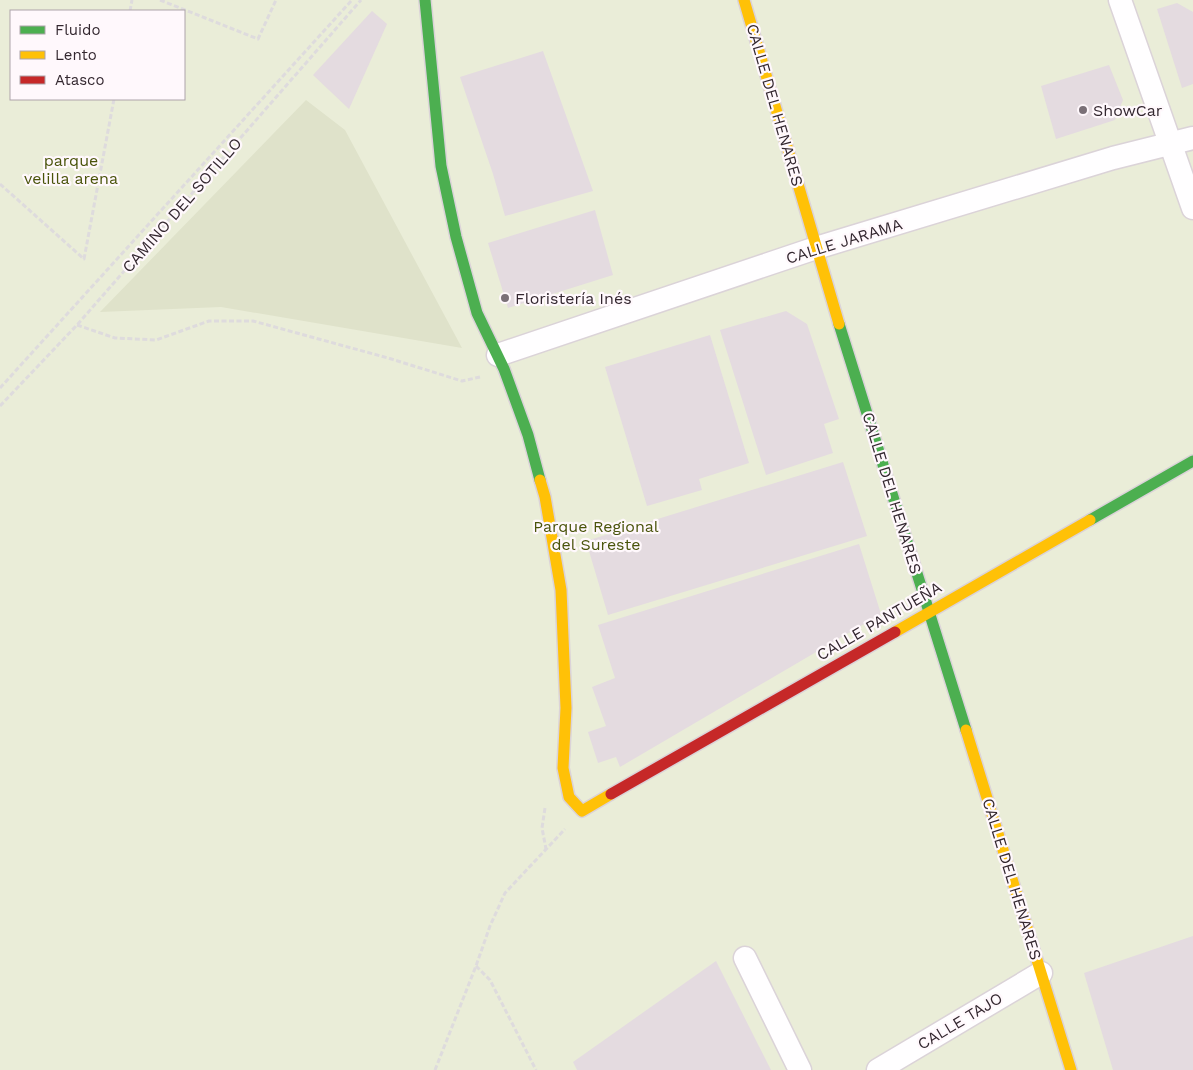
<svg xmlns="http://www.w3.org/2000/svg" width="1193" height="1070" font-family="'Work Sans',sans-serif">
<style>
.green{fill:#eaedd8;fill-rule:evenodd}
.forest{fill:#dfe2ca}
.building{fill:#e4dbe0}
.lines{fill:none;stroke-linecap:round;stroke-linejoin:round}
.street-casing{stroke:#dbd3d8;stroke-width:25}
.fast-casing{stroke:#dbd3d8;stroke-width:14}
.slow-casing{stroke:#dbd3d8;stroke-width:14}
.jam-casing{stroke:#dbd3d8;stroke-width:14}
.path{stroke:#dedbdd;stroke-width:3;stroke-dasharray:5 2.5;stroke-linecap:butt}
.street{stroke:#fffeff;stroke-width:22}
.fast{stroke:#4caf50;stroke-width:11}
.slow{stroke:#ffc107;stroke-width:11}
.jam{stroke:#c62828;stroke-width:11}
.poi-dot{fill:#7a7077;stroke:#fff8fc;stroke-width:2}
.labels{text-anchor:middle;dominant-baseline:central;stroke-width:4.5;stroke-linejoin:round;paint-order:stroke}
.street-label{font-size:16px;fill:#33272f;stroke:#fff8fc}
.poi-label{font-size:16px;fill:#33272f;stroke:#fff8fc;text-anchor:start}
.park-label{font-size:16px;fill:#4a540b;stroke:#fff8fc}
</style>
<rect width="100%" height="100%" fill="#fef9fc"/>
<path class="green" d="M0,0h1193v1070h-1193zM11,11h173v88h-173z"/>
<polygon class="forest" points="306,100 345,130 462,348 221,307 100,312"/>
<g class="building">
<polygon points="1177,3 1193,12 1193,84 1182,88 1157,9"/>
<polygon points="372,11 387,24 349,109 313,75"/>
<polygon points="543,51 593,191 505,216 493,174 460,77"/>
<polygon points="1109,65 1123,100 1115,120 1056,139 1041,86"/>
<polygon points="595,210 613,275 508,308 488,243"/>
<polygon points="786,311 807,324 839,419 824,424 833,453 766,475 720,330"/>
<polygon points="710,335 749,463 699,479 702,490 647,506 605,367"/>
<polygon points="843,462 867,536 608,615 586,541"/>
<polygon points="859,544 881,614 620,767 616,757 598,763 588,732 606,726 592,687 615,678 598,625"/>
<polygon points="1193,936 1193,1070 1113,1070 1084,973"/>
<polygon points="716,961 771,1070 577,1070 573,1062"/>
</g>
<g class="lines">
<g class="street-casing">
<g id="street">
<polyline points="1120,0 1193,208"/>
<polyline points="498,355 816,248 1113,158 1193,138"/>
<polyline points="745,958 800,1070"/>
<polyline points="878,1070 1041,973"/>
</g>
</g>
<g class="fast-casing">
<g id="fast">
<polyline points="425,0 441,166 456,237 477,313 504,369 528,435 540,480"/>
<polyline points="839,324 966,730"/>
<polyline points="1090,520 1193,461"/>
</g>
</g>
<g class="slow-casing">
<g id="slow">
<polyline points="744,0 839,324"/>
<polyline points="540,480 545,497 561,590 566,708 563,768 569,797 582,811 611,794"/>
<polyline points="895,632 1090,520"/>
<polyline points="966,730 1071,1070"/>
</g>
</g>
<g class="jam-casing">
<polyline id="jam" points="611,794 895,632"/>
</g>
<g class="path">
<polyline points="160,0 258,39 276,0"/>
<polyline points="130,11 132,0"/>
<polyline points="0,184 84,259 114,99"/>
<polyline points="77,325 115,338 156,340 209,321 253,321 388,358 462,381 480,377"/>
<polyline points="0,388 352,0"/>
<polyline points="0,406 77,325 361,0"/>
<polyline points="545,808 542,828 546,849"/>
<polyline points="476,966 490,980 536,1070"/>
<polyline points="435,1070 476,966 490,926 505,893 565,829"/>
</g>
<use href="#street" class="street"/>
<use href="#fast" class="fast"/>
<use href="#slow" class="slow"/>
<use href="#jam" class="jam"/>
</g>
<g class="poi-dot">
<circle cx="1083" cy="110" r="5"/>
<circle cx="505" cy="298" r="5"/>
</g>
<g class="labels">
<g class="street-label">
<text transform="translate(775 105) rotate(74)">CALLE DEL HENARES</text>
<text transform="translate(182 205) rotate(-49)">CAMINO DEL SOTILLO</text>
<text transform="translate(844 241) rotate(-17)">CALLE JARAMA</text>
<text transform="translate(892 493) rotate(73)">CALLE DEL HENARES</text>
<text transform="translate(879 621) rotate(-30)">CALLE PANTUEÑA</text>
<text transform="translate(1012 879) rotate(73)">CALLE DEL HENARES</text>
<text transform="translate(960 1021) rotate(-31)">CALLE TAJO</text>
</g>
<g class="poi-label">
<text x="1093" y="110">ShowCar</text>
<text x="515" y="298">Floristería Inés</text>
</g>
<g class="park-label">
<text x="71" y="160">parque<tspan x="71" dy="18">velilla arena</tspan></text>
<text x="596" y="526">Parque Regional<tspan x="596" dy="18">del Sureste</tspan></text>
</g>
</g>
<rect x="10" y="10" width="175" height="90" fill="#fff8fc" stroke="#ada4aa"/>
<rect x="20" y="26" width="25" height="8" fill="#4caf50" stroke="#ada4aa"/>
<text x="55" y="35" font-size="15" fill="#33272f">Fluido</text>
<rect x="20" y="51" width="25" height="8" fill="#ffc107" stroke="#ada4aa"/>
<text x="55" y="60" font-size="15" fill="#33272f">Lento</text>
<rect x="20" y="76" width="25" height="8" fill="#c62828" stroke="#ada4aa"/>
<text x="55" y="85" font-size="15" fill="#33272f">Atasco</text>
</svg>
